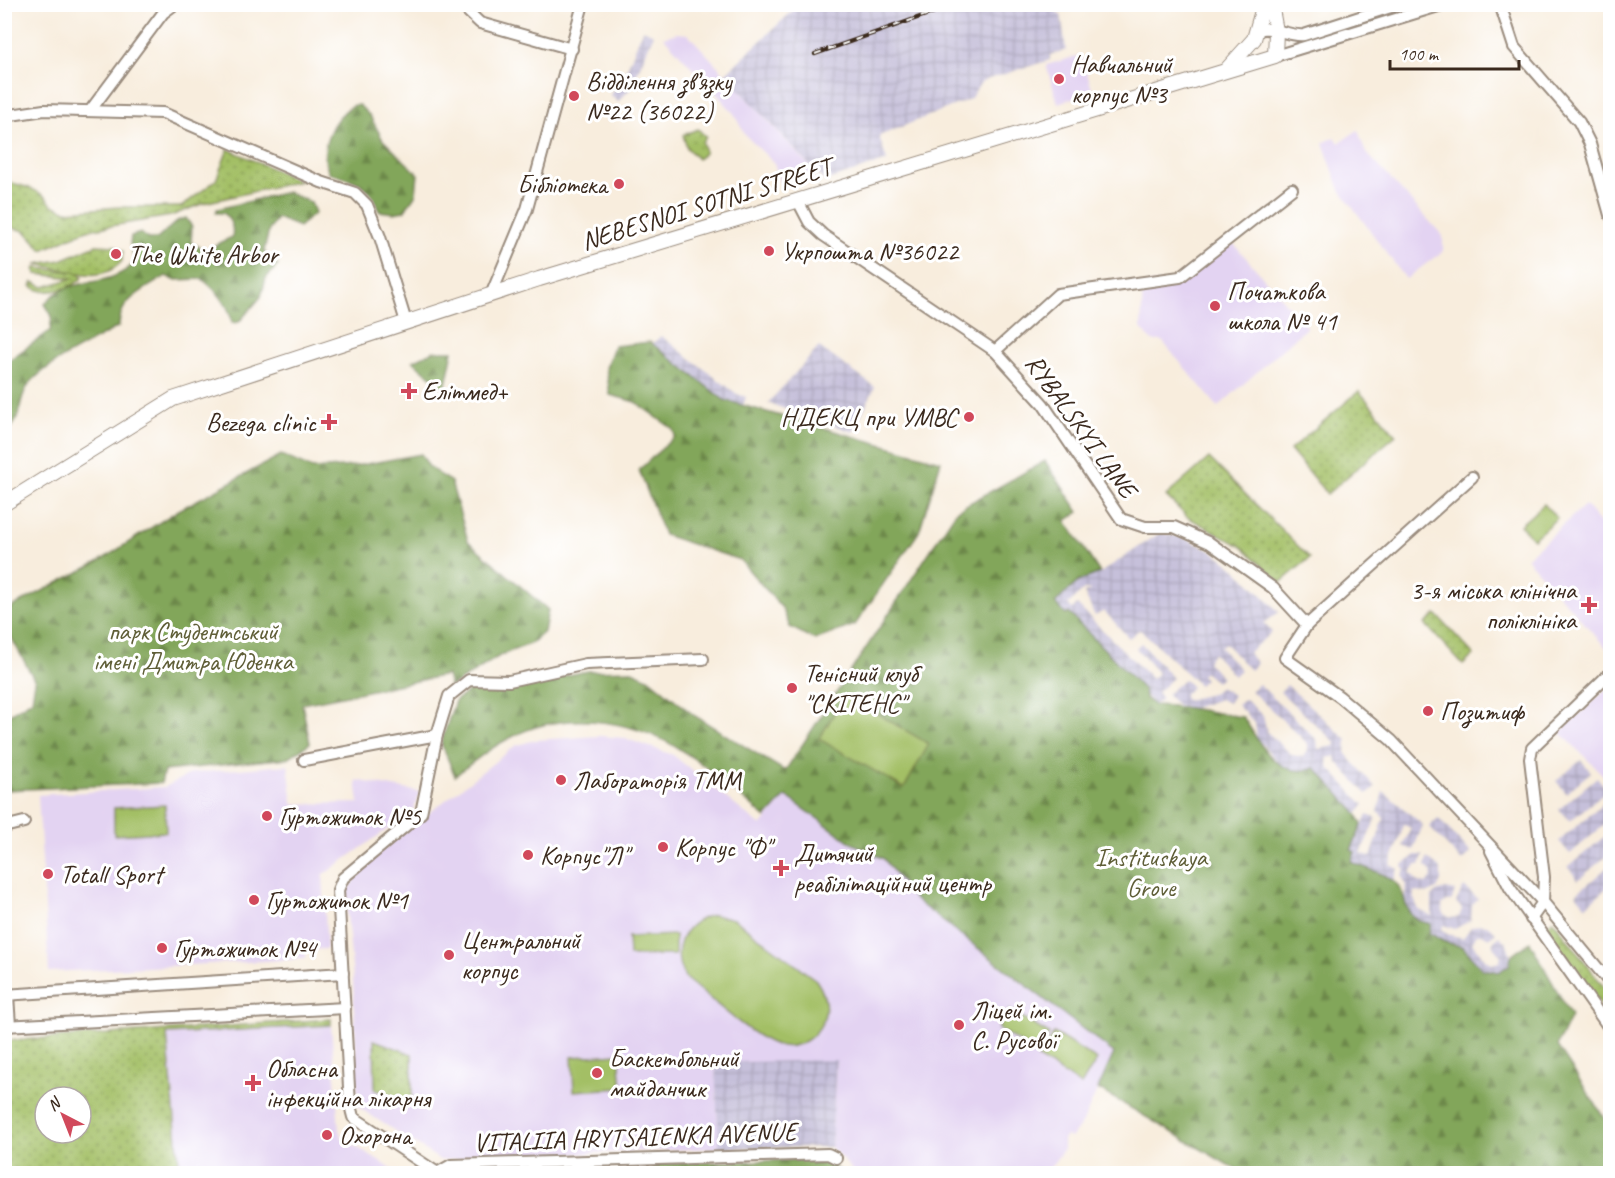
<svg xmlns="http://www.w3.org/2000/svg" width="1615" height="1178" font-family="Caveat,sans-serif">
<style>
.built{fill:#e3d3f2}
.industrial{fill:url(#industrial-grid)}
.grass{fill:url(#grass-dots);stroke:#6f7442;stroke-width:1.5;fill-rule:evenodd}
.forest{fill:url(#forest-firs);stroke:#5e683c;stroke-width:1.5}
.garden{fill:#a3bf65;stroke:#6f7442;stroke-width:1.5}
.lines{fill:none;stroke-linecap:round;stroke-linejoin:round}
.minor-casing{stroke:#9a8c7e;stroke-width:14}
.major-casing{stroke:#9a8c7e;stroke-width:16}
.minor{stroke:#fff;stroke-width:10}
.major{stroke:#fff;stroke-width:14}
.rail-casing{stroke:#3b2a1e;stroke-width:4.5}
.rail{stroke:#fff;stroke-width:2;stroke-dasharray:7;stroke-linecap:butt}
.poi-dot{fill:#d1495b;stroke:#fff;stroke-width:2}
.labels{text-anchor:middle;dominant-baseline:central;stroke-width:6;stroke-linejoin:round;paint-order:stroke}
.poi-label{font-size:26px;fill:#3b2a1e;stroke:#fff;text-anchor:start}
.street-label{font-size:26px;fill:#3b2a1e;stroke:#fff}
.park-label{font-size:26px;fill:#5f5e37;stroke:#fff}
</style>
<defs>
<pattern id="industrial-grid" width="8" height="8" patternUnits="userSpaceOnUse" patternTransform="scale(1.5)"><rect width="8" height="8" fill="#c6c0da"/><path d="M0 4h8M4 0v8" fill="none" stroke="#aba5bb"/></pattern>
<pattern id="grass-dots" width="8" height="8" patternUnits="userSpaceOnUse" patternTransform="scale(1.5)"><rect width="8" height="8" fill="#a3bf65"/><path d="M2 2h.1M6 6h.1" fill="none" stroke="#869b53" stroke-width="1.8" stroke-linecap="round"/></pattern>
<pattern id="forest-firs" width="22" height="20" patternUnits="userSpaceOnUse" patternTransform="scale(1.5)"><rect width="22" height="20" fill="#82a65a"/><path d="M5 1l3.5 6h-7zM16 11l3.5 6h-7z" fill="#6c874a"/></pattern>
</defs>
<rect width="100%" height="100%" fill="#fff"/>
<filter id="ink" filterUnits="userSpaceOnUse"><feTurbulence type="fractalNoise" baseFrequency=".0167" numOctaves="2"/><feDisplacementMap in="SourceGraphic" scale="12" xChannelSelector="R" yChannelSelector="G"/><feConvolveMatrix kernelMatrix="1 2 1 2 8 2 1 2 1" color-interpolation-filters="sRGB"/></filter>
<filter id="wash" filterUnits="userSpaceOnUse"><feTurbulence type="fractalNoise" baseFrequency=".008" numOctaves="4" result="noise"/><feDisplacementMap in="SourceGraphic" scale="24" xChannelSelector="R" yChannelSelector="G"/><feGaussianBlur stdDeviation="1.35" result="paint"/><feColorMatrix in="noise" values="0 0 0 0 0 0 0 0 0 0 0 0 0 0 0 0 0 1.4 0 .05"/><feComposite in="paint" operator="in"/></filter>
<g filter="url(#wash)">
<rect width="100%" height="100%" fill="#f8eddd"/>
<g class="built">
<polygon points="677,33 688,34 816,173 781,185 774,163 745,135 733,112 664,37"/>
<polygon points="1081,55 1093,92 1058,103 1046,65"/>
<polygon points="1358,130 1365,151 1443,236 1443,251 1406,279 1340,190 1323,143 1335,137 1339,143"/>
<polygon points="1232,242 1307,327 1218,407 1162,341 1152,341 1141,328 1143,285 1181,280"/>
<polygon points="1585,505 1610,534 1610,652 1526,558"/>
<polygon points="1610,686 1610,782 1560,732"/>
<polygon points="600,736 624,738 673,755 761,826 786,796 852,843 884,859 914,899 1114,1053 1083,1122 1071,1138 1066,1136 1063,1139 1063,1150 1046,1173 855,1173 831,1147 836,1061 715,1063 719,1148 440,1160 358,1107 353,977 345,893 369,860 515,746 534,740"/>
<polygon points="288,765 293,804 359,803 356,780 420,792 413,811 323,875 327,949 305,950 305,959 49,972 38,795 165,787 192,773"/>
<polygon points="331,1025 339,1130 342,1138 398,1173 180,1173 167,1034"/>
</g>
<g class="industrial">
<polygon points="1056,5 1057,14 1061,14 1066,50 1050,55 1050,60 982,81 970,99 879,136 887,161 824,181 725,74 799,5"/>
<polygon points="643,29 654,34 630,89 618,102 610,94 621,83"/>
<polygon points="661,336 737,394 746,397 739,416 636,349 652,344"/>
<polygon points="819,347 875,387 853,432 768,403"/>
<polygon points="1160,533 1182,537 1211,550 1236,569 1279,612 1264,623 1272,632 1248,653 1257,663 1250,670 1225,643 1220,647 1241,670 1234,676 1213,653 1207,662 1222,677 1216,682 1204,672 1201,675 1205,679 1199,685 1142,631 1139,630 1129,638 1104,611 1095,616 1084,593 1091,590 1085,589 1068,604 1072,609 1077,605 1152,679 1158,673 1136,648 1141,643 1173,678 1157,692 1162,699 1154,705 1069,613 1067,615 1055,603 1079,581 1100,573"/>
<polygon points="1184,679 1192,687 1183,695 1186,700 1211,694 1220,687 1233,695 1228,703 1220,699 1193,708 1177,705 1167,694"/>
<polygon points="1259,684 1317,740 1318,749 1335,746 1336,743 1280,692 1287,685 1347,740 1346,754 1375,787 1367,794 1337,762 1336,756 1327,758 1329,768 1364,805 1357,814 1315,768 1302,773 1284,769 1257,738 1255,723 1237,705 1245,699 1263,716 1267,732 1292,755 1303,757 1308,750 1307,744 1301,737 1251,691"/>
<polygon points="1581,760 1591,772 1566,793 1556,781"/>
<polygon points="1597,777 1607,790 1570,821 1559,809"/>
<polygon points="1383,791 1423,825 1413,850 1403,846 1411,828 1404,825 1390,865 1398,869 1394,880 1351,862 1355,853 1351,851 1367,815 1376,818 1361,853 1371,857 1384,818 1378,812"/>
<polygon points="1610,798 1610,820 1570,854 1559,841"/>
<polygon points="1438,818 1471,853 1462,861 1429,827"/>
<polygon points="1610,832 1610,853 1578,880 1568,867"/>
<polygon points="1415,855 1423,855 1420,865 1416,865 1410,873 1418,882 1426,884 1432,878 1431,871 1425,866 1427,858 1441,869 1441,881 1437,889 1426,894 1414,891 1414,899 1419,910 1432,916 1432,897 1436,892 1446,889 1455,891 1452,900 1442,904 1443,914 1451,918 1459,917 1462,909 1456,902 1464,887 1478,899 1472,905 1471,920 1455,929 1443,925 1442,929 1447,934 1463,938 1471,927 1480,924 1487,925 1496,932 1489,938 1482,934 1477,934 1472,943 1486,960 1492,964 1499,962 1501,956 1492,943 1499,936 1507,944 1511,956 1509,965 1499,972 1482,969 1463,947 1444,942 1429,933 1408,912 1404,905 1406,886 1402,876 1405,870 1403,865"/>
<polygon points="1610,865 1610,885 1586,906 1576,894"/>
<polygon points="836,1060 831,1147 719,1148 715,1063"/>
</g>
<g class="grass">
<polygon points="698,129 706,137 702,142 705,152 698,159 687,148 683,135"/>
<path d="M228,149l72,32 -96,22 -33,13 -84,14 -45,20 -17,-19 -20,-5v-45c16,5 38,8 47,24l15,6 52,-4h62l35,-27z"/>
<path d="M96,245l19,1 8,5 -1,10c-22,26 -57,7 -86,3l25,-4z"/>
<path d="M35,268l40,4 8,5c-10,12 -39,20 -52,9l2,-4 11,5 29,-9 -37,-4z"/>
<polygon points="1359,391 1396,435 1327,494 1290,450"/>
<polygon points="1209,458 1310,558 1281,582 1241,546 1187,517 1166,496"/>
<polygon points="1436,614 1474,655 1463,665 1425,624"/>
<polygon points="1553,920 1610,995 1610,1019 1544,928"/>
<path d="M331,1019v6l-164,9 13,139 -175,1v-133zM45,1097h36v36h-36z"/>
<polygon points="374,1040 412,1054 412,1102 375,1090"/>
</g>
<g class="forest">
<path d="M354,105h5l11,11 13,24 35,34 -2,20 -12,17 -10,2 -15,-2c-9,-29 -22,-30 -50,-38 -11,-25 2,-55 25,-68z"/>
<path d="M287,192l24,10 4,11 -16,14 -22,-9 -8,12 -5,21 8,11 6,3 -12,13 -5,19 -22,25 -7,1c-2,-18 -16,-33 -30,-44l-28,1 -8,-4c-21,14 -47,23 -47,50 -22,14 -82,41 -93,63 -10,19 -2,28 -21,45v-71l45,-32 2,-15 -7,-12c22,-30 64,-13 90,-42l-5,-18 1,-8 10,-3 7,6h9l20,-18 9,-3 6,9 -1,16 15,7 26,-13c2,-10 -1,-16 -8,-24h-8l1,-4z"/>
<polygon points="650,342 724,400 941,461 919,532 855,625 815,640 790,627 782,608 740,560 664,535 639,470 675,436 673,429 635,402 610,395 606,368 614,346"/>
<polygon points="434,351 453,351 445,389 413,361"/>
<polygon points="421,454 429,467 451,482 468,541 548,610 544,632 532,643 501,655 450,687 447,675 302,704 310,743 288,758 164,771 161,783 5,790 5,717 32,700 35,681 5,626 4,611 100,561 177,511 281,455 313,469 355,466"/>
<path d="M1045,461l34,51 -13,9 34,52 -21,8 -24,22 11,12 3,-2 75,77 1,8 9,7c31,0 59,8 89,12 18,27 34,64 72,51l42,46 5,11 -11,25 4,2 -4,10c10,5 36,12 43,19 18,17 3,37 37,43l-2,9 15,9 19,5 19,22 17,3 10,-7 2,-9 19,-14 41,74 -14,30 53,80v47h-368l-144,-84 16,-36 -200,-154 -30,-40 -32,-16 -66,-47 -20,22c-28,-23 -56,-51 -87,-69 -48,-30 -116,-39 -167,-12 -21,10 -39,25 -57,39l-14,-33 14,-42 18,-13 38,-1 77,-16 42,-1 18,8 47,38 90,55 172,-261z"/>
<polygon points="823,1159 842,1173 648,1174 651,1173 655,1164"/>
<polygon points="551,1167 552,1173 468,1174 469,1168"/>
</g>
<g class="garden">
<polygon points="1544,504 1557,518 1533,539 1520,525"/>
<polygon points="845,695 929,744 904,788 819,739"/>
<polygon points="165,805 166,832 114,835 114,808"/>
<path d="M713,915l21,4 82,61c9,13 13,28 6,43 -9,19 -31,29 -51,20 -23,-10 -63,-47 -85,-64 -17,-27 -4,-57 27,-64z"/>
<polygon points="675,935 675,955 629,956 628,937"/>
<polygon points="1009,1010 1049,1034 1037,1053 998,1029"/>
<polygon points="1054,1033 1097,1060 1081,1085 1038,1058"/>
<polygon points="619,1054 622,1088 574,1091 572,1057"/>
</g>
</g>
<g filter="url(#ink)">
<g class="lines">
<g class="minor-casing">
<g id="minor">
<polyline points="460,4 480,23 572,49"/>
<polyline points="1500,4 1514,47 1579,122 1590,144 1610,215"/>
<path d="M1258,30c15,-5 30,7 46,5l96,-31"/>
<polyline points="1275,56 1445,4"/>
<polyline points="90,111 163,13 175,4"/>
<polyline points="4,116 44,110 163,113 321,182 355,193 367,205 380,237 406,322"/>
<polyline points="798,201 809,222 823,235 995,351 1043,404 1121,519 1145,527 1174,527 1210,543 1273,588 1307,625"/>
<polyline points="491,295 527,209 583,4"/>
<polyline points="995,351 1058,294 1180,277 1292,189"/>
<polyline points="1472,477 1307,625 1285,658 1340,697 1391,740 1543,902 1610,983"/>
<polyline points="304,760 437,735"/>
<polyline points="4,827 24,822"/>
<polyline points="1491,851 1510,888 1610,1029"/>
<polyline points="1531,919 1543,902 1544,877 1530,759 1532,748 1610,673"/>
<polyline points="4,995 343,973"/>
<polyline points="8,995 10,1026"/>
<polyline points="4,1026 345,1008"/>
<polyline points="437,1173 451,1165 828,1154 836,1158"/>
<polyline points="439,1174 353,1117 350,1105 338,890 343,878 421,813 437,735 449,696 469,680 509,681 586,664 703,659"/>
</g>
</g>
<g class="major-casing">
<g id="major">
<polyline points="1227,69 1254,39 1264,4"/>
<polyline points="4,504 173,399 539,279 1275,56 1276,31 1271,4"/>
</g>
</g>
<use href="#minor" class="minor"/>
<use href="#major" class="major"/>
<g class="rail-casing">
<polyline id="rail" points="815,54 957,4"/>
</g>
<use href="#rail" class="rail"/>
</g>
</g>
<g class="poi-dot">
<circle cx="1059" cy="79" r="6"/>
<circle cx="574" cy="96" r="6"/>
<circle cx="619" cy="184" r="6"/>
<circle cx="769" cy="251" r="6"/>
<circle cx="116" cy="254" r="6"/>
<circle cx="1215" cy="306" r="6"/>
<path d="M406 382h6v6h6v6h-6v6h-6v-6h-6v-6h6z"/>
<circle cx="969" cy="417" r="6"/>
<path d="M326 413h6v6h6v6h-6v6h-6v-6h-6v-6h6z"/>
<path d="M1586 596h6v6h6v6h-6v6h-6v-6h-6v-6h6z"/>
<circle cx="792" cy="688" r="6"/>
<circle cx="1428" cy="711" r="6"/>
<circle cx="561" cy="780" r="6"/>
<circle cx="267" cy="816" r="6"/>
<circle cx="663" cy="847" r="6"/>
<circle cx="528" cy="855" r="6"/>
<path d="M778 859h6v6h6v6h-6v6h-6v-6h-6v-6h6z"/>
<circle cx="48" cy="874" r="6"/>
<circle cx="254" cy="900" r="6"/>
<circle cx="162" cy="948" r="6"/>
<circle cx="449" cy="955" r="6"/>
<circle cx="959" cy="1025" r="6"/>
<circle cx="597" cy="1073" r="6"/>
<path d="M250 1074h6v6h6v6h-6v6h-6v-6h-6v-6h6z"/>
<circle cx="327" cy="1135" r="6"/>
</g>
<g class="labels">
<g class="poi-label">
<text x="1071" y="64">Навчальний<tspan x="1071" dy="30">корпус №3</tspan></text>
<text x="586" y="81">Відділення зв’язку<tspan x="586" dy="30">№22 (36022)</tspan></text>
<text x="607" y="184" text-anchor="end">Бібліотека</text>
<text x="781" y="251">Укрпошта №36022</text>
<text x="128" y="254">The White Arbor</text>
<text x="1227" y="291">Початкова<tspan x="1227" dy="30">школа № 41</tspan></text>
<text x="422" y="391">Елітмед+</text>
<text x="957" y="417" text-anchor="end">НДЕКЦ при УМВС</text>
<text x="316" y="422" text-anchor="end">Bezega clinic</text>
<text x="1576" y="590" text-anchor="end">3-я міська клінічна<tspan x="1576" dy="30">поліклініка</tspan></text>
<text x="804" y="673">Тенісний клуб<tspan x="804" dy="30">"СКІТЕНС"</tspan></text>
<text x="1440" y="711">Позитиф</text>
<text x="573" y="780">Лабораторія ТММ</text>
<text x="279" y="816">Гуртожиток №5</text>
<text x="675" y="847">Корпус "Ф"</text>
<text x="794" y="853">Дитячий<tspan x="794" dy="30">реабілітаційний центр</tspan></text>
<text x="540" y="855">Корпус"Л"</text>
<text x="60" y="874">Totall Sport</text>
<text x="266" y="900">Гуртожиток №1</text>
<text x="461" y="940">Центральний<tspan x="461" dy="30">корпус</tspan></text>
<text x="174" y="948">Гуртожиток №4</text>
<text x="971" y="1010">Ліцей ім.<tspan x="971" dy="30">С. Русової</tspan></text>
<text x="609" y="1058">Баскетбольний<tspan x="609" dy="30">майданчик</tspan></text>
<text x="266" y="1068">Обласна<tspan x="266" dy="30">інфекційна лікарня</tspan></text>
<text x="339" y="1135">Охорона</text>
</g>
<g class="street-label">
<text transform="translate(706 204) rotate(-17)">NEBESNOI SOTNI STREET</text>
<text transform="translate(1081 426) rotate(54)">RYBALSKYI LANE</text>
<text transform="translate(635 1137) rotate(-2)">VITALIIA HRYTSAIENKA AVENUE</text>
</g>
<g class="park-label">
<text x="193" y="631">парк Студентський<tspan x="193" dy="30">імені Дмитра Юденка</tspan></text>
<text x="1151" y="857">Іnstituskaya<tspan x="1151" dy="30">Grove</tspan></text>
</g>
</g>
<rect width="1615" height="1178" fill="none" stroke="#fff" stroke-width="24"/>
<g transform="translate(63 1115) rotate(318)"><circle r="28" fill="#ffffff" stroke="#b1aaa5" stroke-width="1.5"/>
<path d="M0-4.5L10 22L0 15L-10 22Z" fill="#d1495b"/>
<text y="-9" font-size="16" font-weight="bold" text-anchor="middle" fill="#3b2a1e">N</text>
</g>
<path d="M1390 60v9h129v-9" fill="none" stroke="#3b2a1e" stroke-width="3"/>
<text x="1399" y="60" font-size="18" fill="#3b2a1e" stroke="#ffffff" stroke-width="4.5" paint-order="stroke">100 m</text>
</svg>
